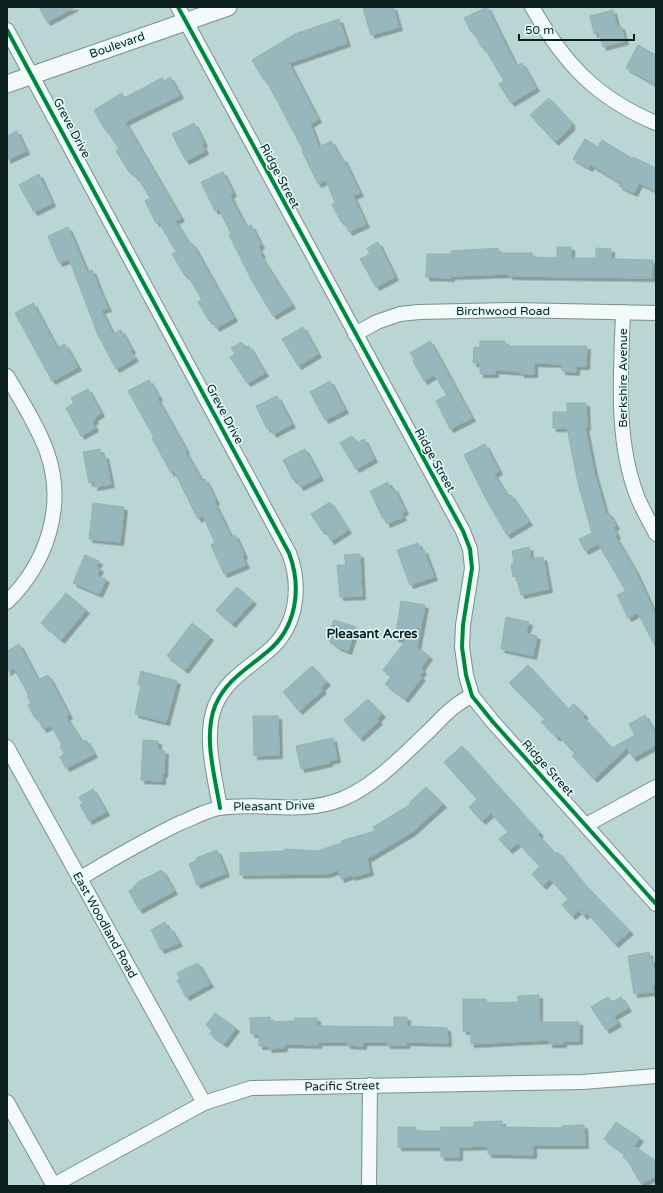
<svg xmlns="http://www.w3.org/2000/svg" width="663" height="1193" font-family="'Varela Round',sans-serif">
<style>
.building{fill:#96b8bc;stroke:#99afb0;filter:url(#shadow)}
.lines{fill:none;stroke-linecap:round;stroke-linejoin:round}
.minor-casing{stroke:#7a908f;stroke-width:16}
.tertiary-casing{stroke:#7a908f;stroke-width:19}
.minor{stroke:#f4f9f9;stroke-width:14}
.tertiary{stroke:#f4f9f9;stroke-width:17}
.cycleway-casing{stroke:#e3fcfb;stroke-width:6}
.cycleway{stroke:#00873e;stroke-width:4}
.labels{text-anchor:middle;dominant-baseline:central;stroke-width:3;stroke-linejoin:round;paint-order:stroke}
.street-label{font-size:12px;fill:#0a1f1e;stroke:#e3fcfb}
.neighbourhood-label{font-size:13px;font-weight:bold;fill:#0a1f1e;stroke:#e3fcfb}
</style>
<defs>
<filter id="shadow"><feDropShadow dx="3.5" dy="3.5" stdDeviation="0" flood-color="#0004"/></filter>
</defs>
<rect width="100%" height="100%" fill="#b9d5d4"/>
<g class="building">
<polygon points="39,7 75,7 47,22"/>
<polygon points="370,7 393,7 399,27 371,35 363,9"/>
<polygon points="487,7 516,66 522,63 536,88 511,103 499,84 504,81 484,47 482,48 473,30 471,32 464,18"/>
<polygon points="613,10 617,27 621,26 625,41 603,47 599,33 594,34 590,16"/>
<polygon points="339,19 347,43 289,63 318,119 310,124 319,147 331,141 341,159 343,158 360,193 353,196 366,224 349,232 344,221 341,222 332,204 335,203 326,180 318,184 302,151 303,150 265,78 263,79 252,60 295,34"/>
<polygon points="638,45 656,55 656,85 626,68"/>
<polygon points="170,77 180,95 125,122 181,218 175,221 189,244 192,243 234,318 216,328 211,319 209,321 198,302 202,300 187,274 185,276 172,254 176,252 159,222 156,223 145,201 150,198 137,176 135,177 131,171 129,172 116,151 119,149 106,129 105,130 94,110 122,93 124,98 162,78 164,81"/>
<polygon points="549,98 571,122 571,127 555,142 530,115"/>
<polygon points="194,123 204,143 202,144 205,151 186,161 172,134"/>
<polygon points="17,131 26,151 7,160 7,136"/>
<polygon points="585,139 598,147 602,140 633,159 633,157 656,168 656,191 639,183 634,193 619,186 621,183 591,165 589,168 573,159"/>
<polygon points="223,172 233,193 230,195 233,202 246,227 251,225 261,245 258,247 262,254 260,255 292,305 273,316 252,281 229,235 231,234 219,209 215,211 201,182"/>
<polygon points="39,174 52,203 34,212 19,185"/>
<polygon points="68,227 87,272 92,270 101,293 108,308 101,310 113,334 121,330 132,350 130,351 135,358 116,369 98,335 69,259 59,263 48,236"/>
<polygon points="378,242 395,277 376,287 360,259 370,254 367,248"/>
<polygon points="557,247 571,247 571,258 596,258 596,248 611,249 611,259 653,260 652,278 509,276 509,274 451,276 451,278 426,277 427,254 451,254 451,251 498,248 498,253 532,253 532,257 557,258"/>
<polygon points="33,303 57,348 65,344 78,367 52,381 15,313"/>
<polygon points="303,327 318,354 298,366 282,339"/>
<polygon points="430,341 472,418 450,429 436,401 447,395 434,375 424,381 413,361 415,360 410,353"/>
<polygon points="480,341 505,341 505,346 587,346 586,366 576,366 576,372 562,371 562,364 534,363 534,374 521,374 521,372 495,370 495,374 480,374 480,363 473,363 474,347 480,347"/>
<polygon points="242,342 245,348 249,346 265,373 247,383 230,357 235,354 231,348"/>
<polygon points="149,380 159,397 157,398 186,450 185,451 202,481 205,479 216,501 214,502 231,537 235,535 244,555 242,556 246,565 224,574 211,545 215,543 203,516 198,519 174,471 171,473 152,438 154,437 128,391"/>
<polygon points="330,381 345,410 325,420 310,392"/>
<polygon points="88,389 101,413 94,418 95,420 92,422 95,428 81,436 66,408 74,403 71,398"/>
<polygon points="277,396 292,424 273,434 270,428 267,429 256,406"/>
<polygon points="567,403 586,403 587,427 585,427 594,472 606,514 609,513 616,526 613,527 617,535 615,536 635,570 656,616 656,648 638,613 628,618 617,595 626,591 598,544 585,551 579,539 592,533 578,483 567,428 553,428 553,412 567,412"/>
<polygon points="352,436 356,443 364,439 374,459 356,469 340,443"/>
<polygon points="485,444 499,471 494,474 508,497 511,495 529,522 507,535 487,501 464,455"/>
<polygon points="100,449 101,456 105,455 111,484 94,487 95,481 89,483 83,452"/>
<polygon points="305,449 320,477 300,487 296,479 293,480 283,460"/>
<polygon points="388,482 391,489 394,488 405,511 401,513 403,517 387,524 384,518 383,519 370,491"/>
<polygon points="330,502 348,530 331,541 324,529 322,531 311,514"/>
<polygon points="93,503 124,507 120,542 89,539"/>
<polygon points="418,543 421,550 424,550 434,577 410,585 397,550"/>
<polygon points="529,547 531,559 543,557 549,589 521,595 516,576 513,577 511,564 514,564 512,551"/>
<polygon points="360,554 362,596 340,597 337,565 346,565 344,555"/>
<polygon points="85,555 99,561 96,567 100,568 97,575 106,579 99,594 73,583"/>
<polygon points="237,587 253,601 232,624 216,610"/>
<polygon points="66,593 86,610 61,640 41,623"/>
<polygon points="401,601 425,605 417,647 429,656 421,668 423,671 419,676 422,677 405,699 385,684 391,677 383,670 406,640 395,638"/>
<polygon points="506,617 529,622 526,633 537,636 533,656 501,649"/>
<polygon points="334,620 356,627 348,651 338,647 327,639"/>
<polygon points="192,623 210,637 185,670 167,656"/>
<polygon points="19,644 38,680 48,675 69,715 66,717 82,742 86,740 94,754 66,768 60,757 64,754 60,746 62,745 51,725 43,729 36,715 34,717 28,705 31,703 27,696 29,696 14,668 7,672 7,651"/>
<polygon points="528,665 568,709 574,704 585,715 583,717 612,748 635,735 629,724 645,715 656,735 656,745 633,758 627,748 594,779 572,756 575,754 559,736 557,738 541,722 545,719 509,683"/>
<polygon points="312,666 327,682 321,688 323,690 299,711 283,692"/>
<polygon points="141,671 177,681 166,722 135,714 141,685 138,684"/>
<polygon points="368,699 382,714 377,719 379,721 360,738 344,720"/>
<polygon points="253,716 278,716 279,755 254,756"/>
<polygon points="333,738 337,759 329,761 329,763 301,769 296,746"/>
<polygon points="143,740 158,741 158,750 165,751 164,774 162,774 162,781 141,780"/>
<polygon points="462,746 540,833 538,835 556,854 558,852 584,884 630,931 615,944 587,913 584,916 579,910 572,916 562,905 568,899 550,879 543,886 532,874 540,866 518,843 509,850 499,839 508,832 491,813 482,821 469,807 477,799 444,762"/>
<polygon points="426,787 443,804 412,832 367,859 370,872 352,877 352,875 341,879 338,870 327,874 240,875 240,853 285,851 285,849 317,851 342,843 341,841 375,831 373,827 411,804 409,803"/>
<polygon points="93,789 106,812 89,821 80,805 83,804 79,797"/>
<polygon points="217,850 226,873 197,885 189,864 197,860 196,858"/>
<polygon points="162,870 174,891 139,910 129,891 134,888 133,887 138,882"/>
<polygon points="165,922 168,929 170,928 179,943 161,950 151,930"/>
<polygon points="649,952 650,960 652,959 656,984 652,985 653,992 634,994 628,956"/>
<polygon points="198,963 210,984 186,997 177,980 180,979 177,973"/>
<polygon points="539,995 539,1022 579,1022 579,1041 563,1041 563,1044 549,1044 549,1040 471,1044 471,1031 463,1031 463,999 486,999 487,1003 518,1002 518,996"/>
<polygon points="608,997 612,1002 621,997 628,1008 614,1016 618,1023 606,1030 591,1007"/>
<polygon points="215,1013 236,1028 224,1044 210,1034 212,1030 206,1025"/>
<polygon points="270,1017 270,1022 295,1021 295,1018 317,1018 317,1026 394,1027 394,1017 407,1017 407,1026 447,1028 448,1043 406,1042 406,1045 387,1045 387,1042 363,1042 363,1046 347,1045 347,1042 318,1042 318,1045 284,1044 284,1048 269,1049 268,1046 259,1046 259,1034 251,1034 250,1018"/>
<polygon points="502,1121 502,1127 562,1128 562,1126 584,1125 585,1145 533,1145 533,1155 488,1154 488,1146 459,1147 459,1157 441,1157 441,1147 398,1147 398,1127 416,1127 416,1131 441,1131 441,1127 474,1127 474,1122"/>
<polygon points="616,1122 640,1138 634,1146 656,1161 656,1176 641,1184 628,1161 623,1157 625,1154 604,1139"/>
</g>
<g class="lines">
<g class="minor-casing">
<g id="minor">
<polyline points="178,7 463,531 470,549 472,568 463,625 462,647 466,675 472,696 493,722 656,904"/>
<path d="M532,7c32,56 64,91 124,116"/>
<path d="M7,30l282,523c13,34 8,75 -22,99 -20,17 -41,28 -52,54 -12,31 0,70 5,102"/>
<path d="M623,312c-2,62 -8,126 14,184 5,13 13,26 19,38"/>
<polyline points="355,334 377,322 400,314 419,312 512,310 656,313"/>
<path d="M7,376c14,24 30,49 40,76 19,54 0,111 -40,150"/>
<polyline points="7,747 204,1103"/>
<polyline points="586,825 656,787"/>
<path d="M79,879c33,-20 66,-39 101,-56 13,-5 25,-12 39,-15 42,-7 81,8 123,-9 34,-14 62,-45 88,-69 13,-13 25,-27 42,-34"/>
<polyline points="7,1102 54,1186"/>
<polyline points="52,1186 204,1103 251,1088 583,1082 656,1076"/>
<polyline points="369,1186 370,1085"/>
</g>
</g>
<g class="tertiary-casing">
<polyline id="tertiary" points="7,84 228,7"/>
</g>
<use href="#minor" class="minor"/>
<use href="#tertiary" class="tertiary"/>
<g class="cycleway-casing">
<g id="cycleway">
<polyline points="178,7 463,531 470,549 472,568 463,625 462,647 466,675 472,696 493,722 656,904"/>
<path d="M7,30l282,523c13,34 8,75 -22,99 -20,17 -41,28 -52,54 -12,31 0,70 5,102"/>
</g>
</g>
<use href="#cycleway" class="cycleway"/>
</g>
<g class="labels">
<g class="street-label">
<text transform="translate(117 45) rotate(-19)">Boulevard</text>
<text transform="translate(72 128) rotate(62)">Greve Drive</text>
<text transform="translate(280 176) rotate(62)">Ridge Street</text>
<text x="503" y="311">Birchwood Road</text>
<text transform="translate(623 378) rotate(-90)">Berkshire Avenue</text>
<text transform="translate(225 414) rotate(62)">Greve Drive</text>
<text transform="translate(435 460) rotate(61)">Ridge Street</text>
<text transform="translate(548 768) rotate(48)">Ridge Street</text>
<text transform="translate(274 806) rotate(-1)">Pleasant Drive</text>
<text transform="translate(105 925) rotate(61)">East Woodland Road</text>
<text transform="translate(342 1086) rotate(-1)">Pacific Street</text>
</g>
<g class="neighbourhood-label">
<text x="372" y="634">Pleasant Acres</text>
</g>
</g>
<rect width="663" height="1193" fill="none" stroke="#0a1f1e" stroke-width="16"/>
<path d="M519 34v6h115v-6" fill="none" stroke="#0a1f1e" stroke-width="2"/>
<text x="525" y="34" font-size="12" fill="#0a1f1e" stroke="#e3fcfb" stroke-width="3" paint-order="stroke">50 m</text>
</svg>
